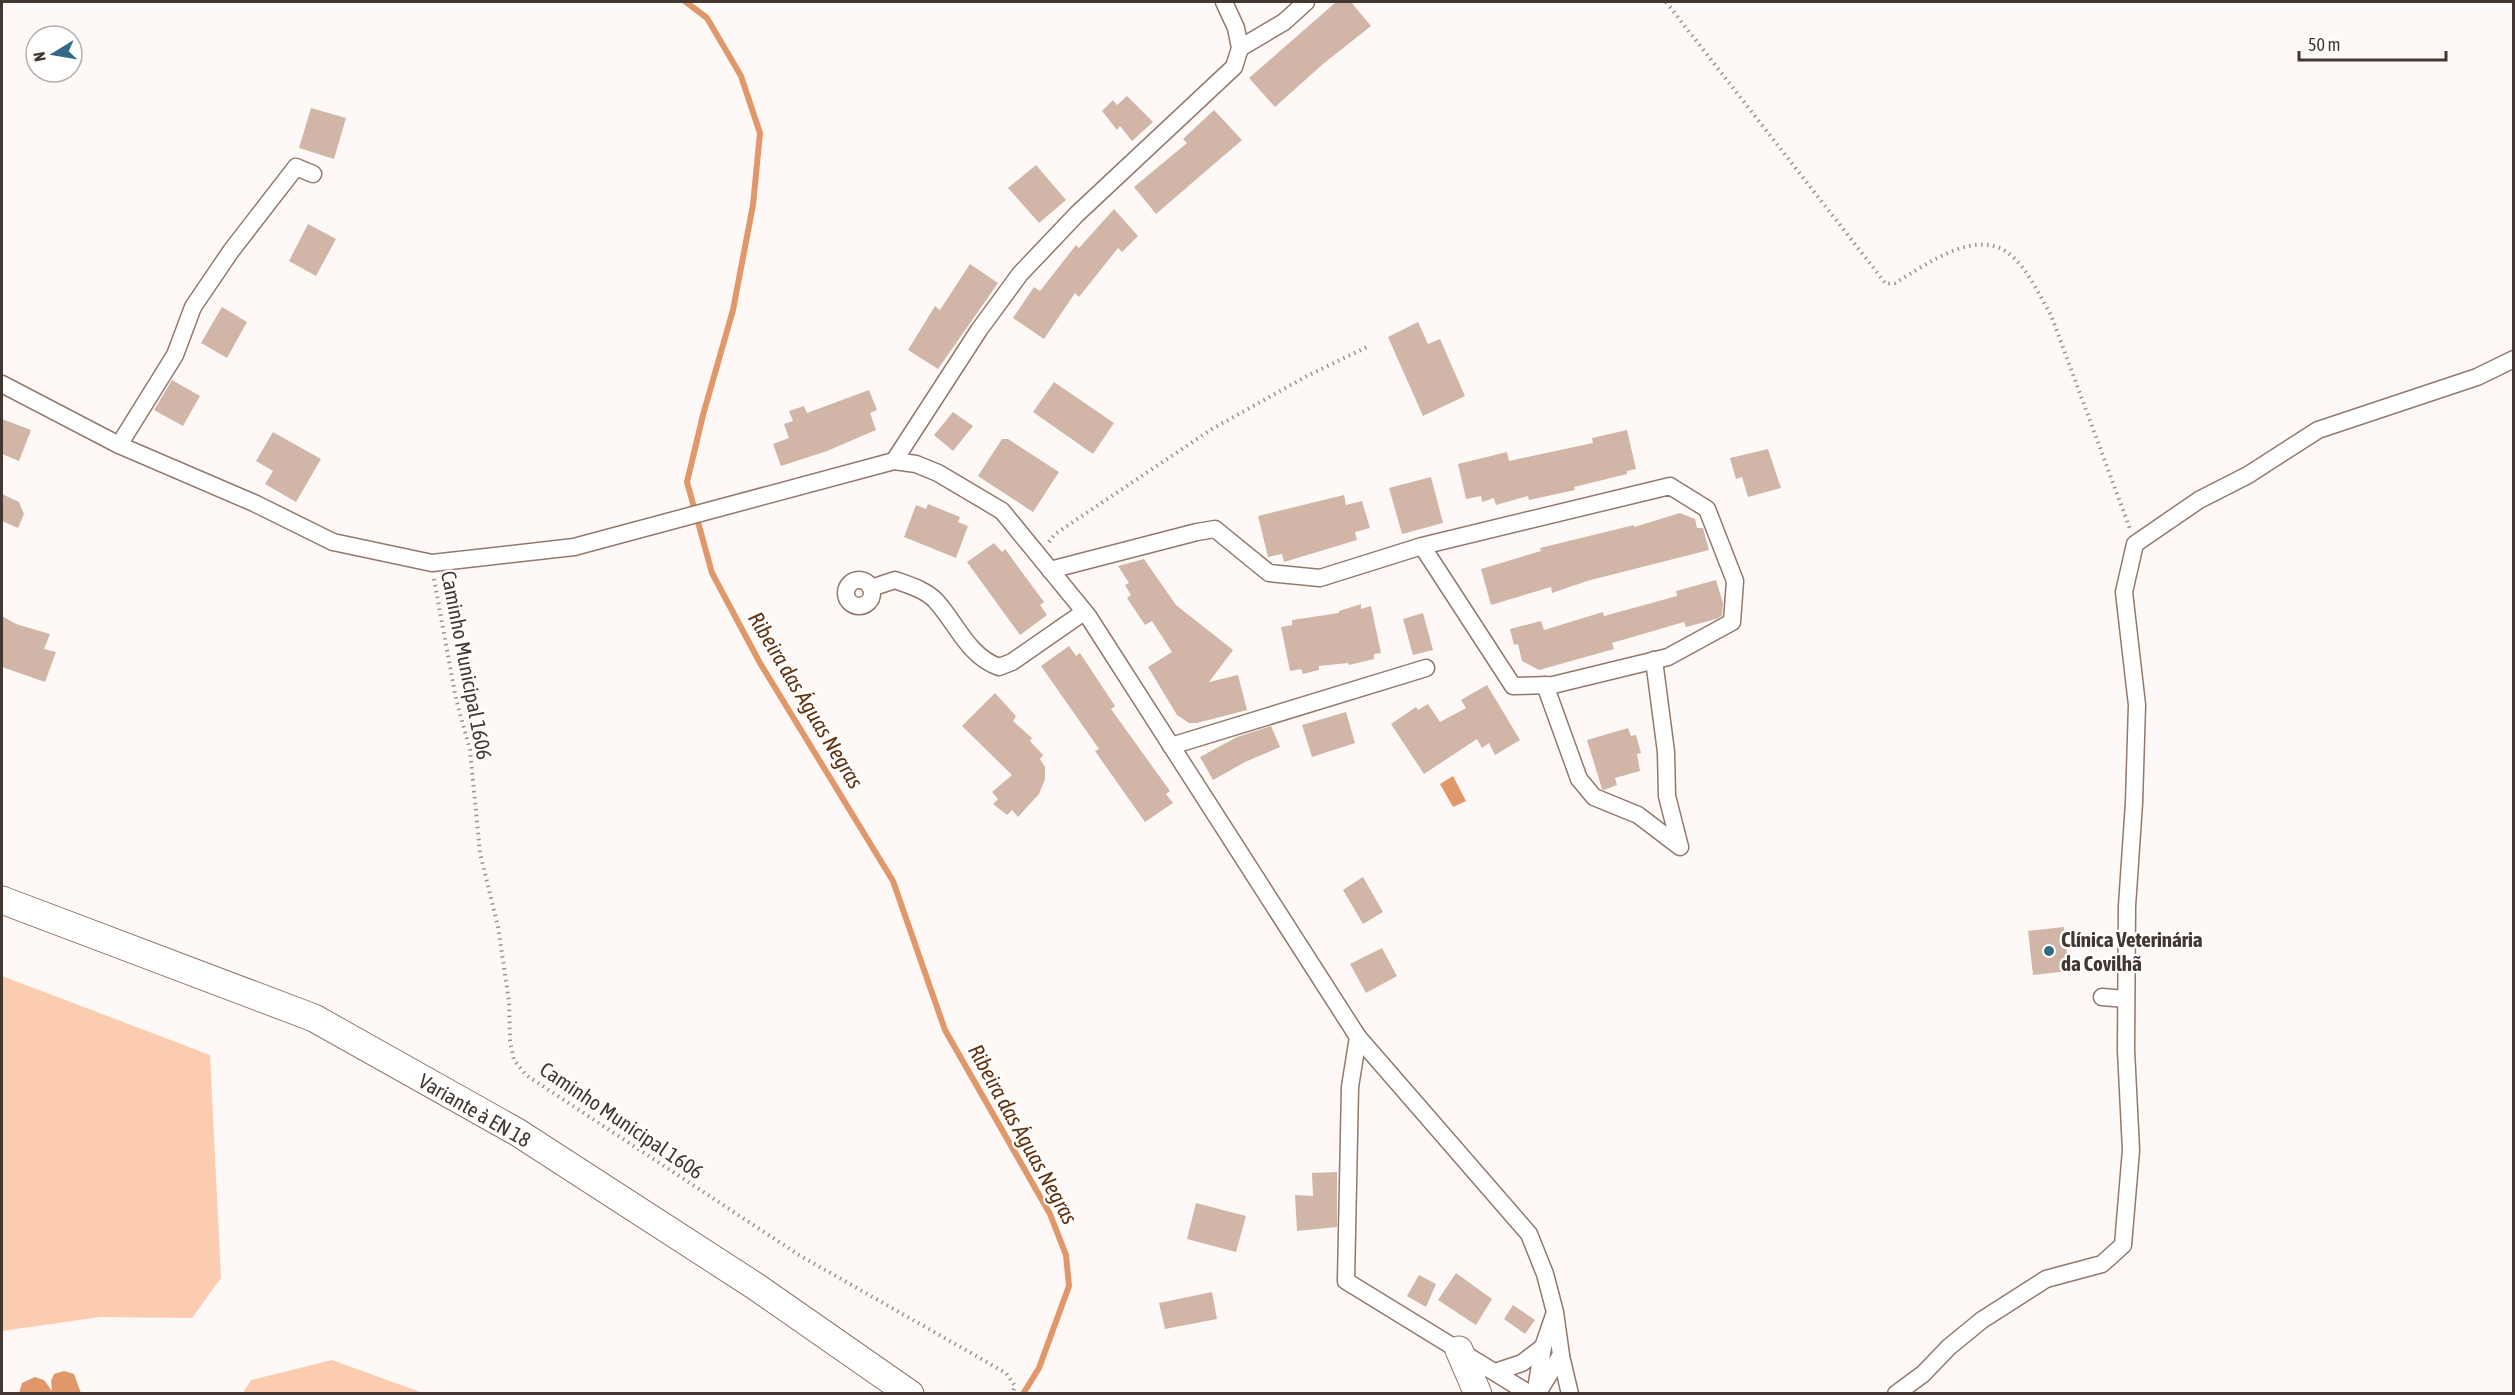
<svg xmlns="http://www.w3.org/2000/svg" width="2515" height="1395" font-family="'Asap Condensed',sans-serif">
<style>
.green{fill:#fbccaf}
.water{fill:#e0986a}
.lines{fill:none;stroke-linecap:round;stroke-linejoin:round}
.stream{stroke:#e0986a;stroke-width:6}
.building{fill:#d1b6a7}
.minor-casing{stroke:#92796b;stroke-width:19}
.primary-casing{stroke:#92796b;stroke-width:29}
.path{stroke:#9b938e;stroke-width:4;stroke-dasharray:1.5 4.5;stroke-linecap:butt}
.minor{stroke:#fff;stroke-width:16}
.primary{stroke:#fff;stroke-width:27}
.poi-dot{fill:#346985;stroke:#fff;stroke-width:2}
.labels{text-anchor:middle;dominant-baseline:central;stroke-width:4.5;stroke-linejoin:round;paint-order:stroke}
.street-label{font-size:21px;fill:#433831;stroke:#fff}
.poi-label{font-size:21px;font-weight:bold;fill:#433831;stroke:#fff;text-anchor:start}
.water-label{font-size:22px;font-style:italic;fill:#623311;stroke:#fff}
</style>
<rect width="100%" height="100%" fill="#fef9f6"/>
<g class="green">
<polygon points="2,976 210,1055 221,1278 192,1318 100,1317 2,1331"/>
<polygon points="332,1360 423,1393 243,1393 251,1380"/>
</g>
<g class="water">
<polygon points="1453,776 1466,801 1453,807 1440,784"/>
<polygon points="64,1371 74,1374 81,1393 19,1393 22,1383 35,1377 44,1380 52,1391 51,1381 54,1374"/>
</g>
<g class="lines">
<polyline class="stream" points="686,2 707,18 741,76 760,133 753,205 733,310 703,415 687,482 712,573 760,663 893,881 945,1030 1050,1214 1066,1255 1069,1286 1039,1368 1023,1394"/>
</g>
<g class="building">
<polygon points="1336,2 1351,2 1371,26 1323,64 1275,107 1249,78"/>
<polygon points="1127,96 1153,122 1132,141 1120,126 1117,130 1102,111 1113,100 1117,105"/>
<polygon points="311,108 346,118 334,159 299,148"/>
<polygon points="1214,110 1242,140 1156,214 1134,187 1187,143 1183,139"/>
<polygon points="1036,165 1066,200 1039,223 1008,188"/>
<polygon points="1114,209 1138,236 1122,252 1118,248 1079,297 1075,293 1044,339 1013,318 1034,287 1040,291 1076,245 1079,248"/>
<polygon points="308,224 336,239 316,276 289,261"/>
<polygon points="970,264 998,283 938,369 908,350 935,306 940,310"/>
<polygon points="222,307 247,322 227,358 201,343"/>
<polygon points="1418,322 1428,344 1440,339 1465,396 1423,416 1388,337"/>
<polygon points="172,380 200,396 183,426 154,410"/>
<polygon points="1054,382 1114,423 1093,454 1033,412"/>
<polygon points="869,390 877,410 870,413 876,430 827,451 781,466 773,444 789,438 784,424 793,421 789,411 804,406 807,413"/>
<polygon points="953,412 973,426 953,451 934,435"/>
<polygon points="2,419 31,430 19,461 2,454"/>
<polygon points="1627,430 1636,469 1627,471 1627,474 1574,487 1575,490 1529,500 1528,496 1496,505 1494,498 1482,502 1481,496 1466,499 1458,464 1507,452 1509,461 1593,443 1592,438"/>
<polygon points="273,432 321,459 296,502 265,484 273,471 256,461"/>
<polygon points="1002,439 1008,439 1059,472 1033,512 978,476"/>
<polygon points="1768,449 1781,488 1748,497 1742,477 1736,479 1730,458"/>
<polygon points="1431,477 1443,523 1402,534 1389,488"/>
<polygon points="2,494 19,502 24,514 18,528 2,521"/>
<polygon points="1344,495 1346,505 1362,501 1370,528 1355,532 1357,540 1284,562 1282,554 1268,557 1258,516"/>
<polygon points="928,504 960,517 958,522 968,526 956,558 904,537 916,505 926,509"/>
<polygon points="1680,513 1695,519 1697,528 1703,528 1709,550 1587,581 1552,593 1551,587 1491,605 1481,569 1541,551 1540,548 1634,525 1634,527"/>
<polygon points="994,543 1002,552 1005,549 1044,602 1040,605 1047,615 1020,635 967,562"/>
<polygon points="1144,559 1176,605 1233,650 1209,682 1238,675 1247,710 1197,723 1189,723 1177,715 1148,667 1172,652 1152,621 1145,625 1127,598 1131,595 1125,585 1129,583 1118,566"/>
<polygon points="1716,580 1723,603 1722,616 1716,619 1686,627 1684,622 1612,643 1614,649 1539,670 1522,661 1518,644 1514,645 1510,629 1541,621 1544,630 1603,612 1604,616 1677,596 1676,591"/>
<polygon points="1361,604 1361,609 1371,606 1381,653 1374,654 1374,659 1349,665 1348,663 1319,666 1319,670 1303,674 1301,669 1290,671 1281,627 1292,625 1292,620 1339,613 1339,611"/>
<polygon points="1423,613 1433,650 1413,655 1403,619"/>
<polygon points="2,616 16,624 50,634 44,649 56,652 45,682 2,667"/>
<polygon points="1069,646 1076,656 1080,653 1115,706 1111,709 1170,791 1166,794 1173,803 1145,822 1095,751 1099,749 1041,666"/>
<polygon points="1487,685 1520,740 1495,755 1489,743 1482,748 1477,739 1424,774 1391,724 1416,707 1418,710 1428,704 1440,722 1466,708 1461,700"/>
<polygon points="995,693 1016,716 1013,721 1032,738 1030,741 1043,755 1040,759 1045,767 1045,779 1039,794 1018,817 1012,810 1007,815 993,804 998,799 992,792 1012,775 962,726"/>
<polygon points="1346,712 1355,743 1312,757 1302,725"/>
<polygon points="1271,726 1280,747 1245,762 1213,780 1200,757 1237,737"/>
<polygon points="1628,728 1631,736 1636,735 1641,753 1637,754 1640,771 1615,778 1617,785 1604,790 1602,789 1587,740"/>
<polygon points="1363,877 1383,912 1363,924 1343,890"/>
<polygon points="2064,927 2069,971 2033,975 2028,931"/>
<polygon points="1382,948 1397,976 1366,993 1350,964"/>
<polygon points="1337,1172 1337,1227 1297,1231 1295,1195 1313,1196 1312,1173"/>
<polygon points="1196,1203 1246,1216 1236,1252 1187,1239"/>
<polygon points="1456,1273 1492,1299 1476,1325 1438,1300"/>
<polygon points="1419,1275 1436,1284 1426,1307 1407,1296"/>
<polygon points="1212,1292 1217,1319 1165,1329 1159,1303"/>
<polygon points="1513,1305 1535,1320 1525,1334 1504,1319"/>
</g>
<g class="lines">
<g class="minor-casing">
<g id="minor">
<polyline points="1240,48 1284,22 1306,2"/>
<polyline points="2,384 119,445 254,503 333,542 432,563 574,547 894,461 916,464 938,473 1002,511 1088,616 1358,1037 1529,1234 1545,1274 1555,1312 1561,1355 1537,1394"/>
<polyline points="119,445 175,355 193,307 231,251 296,167 313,174"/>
<polyline points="894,461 979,330 1020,274 1077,214 1234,67 1240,48 1236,28 1224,2"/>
<polyline points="1050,570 1197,532 1215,529 1269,573 1320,578 1422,546 1670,486 1707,509 1735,581 1732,622 1668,657 1553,685 1513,686 1422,546"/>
<circle cx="859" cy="593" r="13"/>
<path d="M871,588l24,-8c14,5 31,10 41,21 21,23 32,55 63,66l13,-5 72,-50"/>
<polyline points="1545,685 1579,779 1594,797 1638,815 1680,847 1667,796 1666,752 1654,660"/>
<polyline points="1171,746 1426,668"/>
<polyline points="2102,997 2126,999"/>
<polyline points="1358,1037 1350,1087 1346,1281 1530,1394"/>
<polyline points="1561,1356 1570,1394"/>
<polyline points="1495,1372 1522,1363 1543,1347"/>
<polyline points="1536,1389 1543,1347 1554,1315"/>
<polyline points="1896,1394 1923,1374 1949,1347 1982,1320 2046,1279 2102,1264 2123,1245 2131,1150 2126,1050 2127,906 2134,803 2137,705 2124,592 2135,544 2199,500 2248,475 2318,430 2477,377 2514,359"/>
</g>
</g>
<g class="primary-casing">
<g id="primary">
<polyline points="2,900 314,1018 517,1132 755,1286 910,1394"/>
<polyline points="1459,1350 1478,1394"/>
</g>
</g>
<g class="path">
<path d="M1666,2l220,282 9,-1c32,-18 83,-59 118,-26 16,15 27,39 38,58l79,214"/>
<polyline points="1049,542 1055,534 1212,429 1307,376 1367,347"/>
<polyline points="434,579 456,699 470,750 480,853 498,927 509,1001 510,1041 514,1060 526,1075 799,1255 1006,1373 1015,1386 1012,1394"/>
</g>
<use href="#minor" class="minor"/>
<use href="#primary" class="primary"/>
</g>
<circle class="poi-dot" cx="2049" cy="951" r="6"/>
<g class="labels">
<g class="street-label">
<text transform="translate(467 665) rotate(79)">Caminho Municipal 1606</text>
<text transform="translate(475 1110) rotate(30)">Variante à EN 18</text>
<text transform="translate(622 1120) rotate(34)">Caminho Municipal 1606</text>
</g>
<g class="poi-label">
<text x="2061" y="939">Clínica Veterinária<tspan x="2061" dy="24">da Covilhã</tspan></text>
</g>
<g class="water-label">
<text transform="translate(806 700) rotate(59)">Ribeira das Águas Negras</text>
<text transform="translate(1023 1134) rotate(61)">Ribeira das Águas Negras</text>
</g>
</g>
<rect width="2515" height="1395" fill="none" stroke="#433831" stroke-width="6"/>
<g transform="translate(54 54) rotate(259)"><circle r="28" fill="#ffffff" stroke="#b4afad" stroke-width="1.5"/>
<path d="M0-4.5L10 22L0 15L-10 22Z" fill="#346985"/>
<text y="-9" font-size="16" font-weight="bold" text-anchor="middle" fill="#433831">N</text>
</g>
<path d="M2299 51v9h147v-9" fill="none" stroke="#433831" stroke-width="3"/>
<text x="2308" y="51" font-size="18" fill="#433831" stroke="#ffffff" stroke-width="4.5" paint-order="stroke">50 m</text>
</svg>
